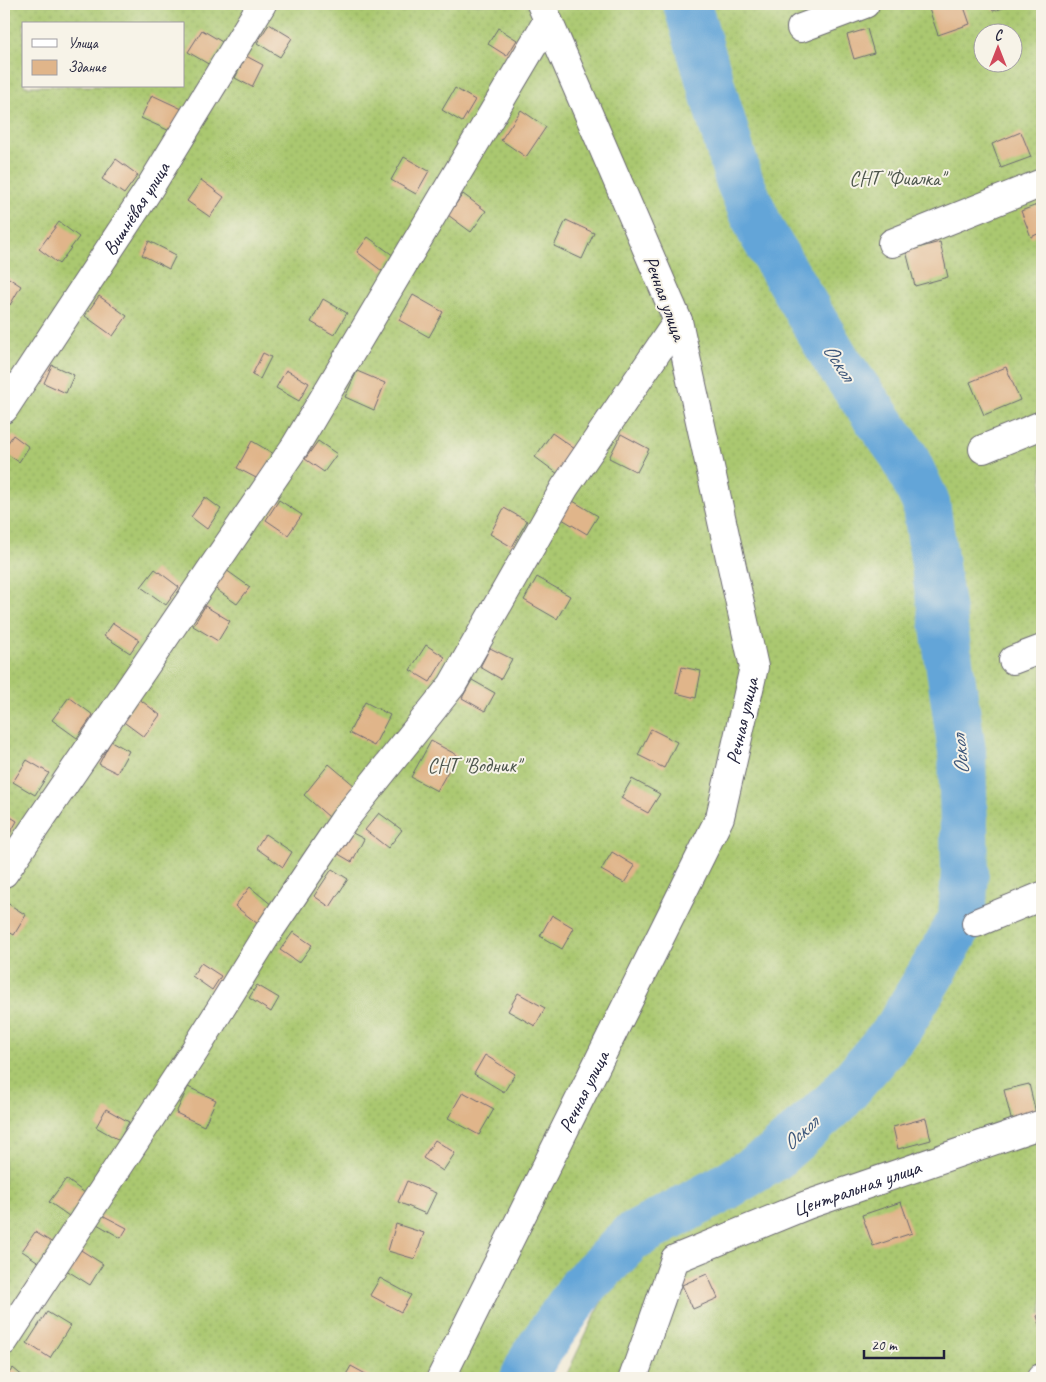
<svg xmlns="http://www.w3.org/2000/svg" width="1046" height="1382" font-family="Caveat,sans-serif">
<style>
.grass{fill:url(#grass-dots);stroke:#667556;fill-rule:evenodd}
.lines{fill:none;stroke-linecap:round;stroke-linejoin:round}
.river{stroke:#64a5d8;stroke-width:48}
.building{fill:#e0b58a}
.minor-casing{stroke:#6a6871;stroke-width:30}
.minor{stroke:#fff;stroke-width:28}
.labels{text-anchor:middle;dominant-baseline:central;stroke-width:4;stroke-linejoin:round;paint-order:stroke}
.park-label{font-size:20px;fill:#4b544b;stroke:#f7f3e8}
.street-label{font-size:20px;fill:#22223b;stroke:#f7f3e8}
.water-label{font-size:21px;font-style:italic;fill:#3c567a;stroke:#f7f3e8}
</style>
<defs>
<pattern id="grass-dots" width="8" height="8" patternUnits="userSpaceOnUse" patternTransform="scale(1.25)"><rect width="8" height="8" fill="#aac870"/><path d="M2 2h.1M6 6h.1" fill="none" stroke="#92ac62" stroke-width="1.8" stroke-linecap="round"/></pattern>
</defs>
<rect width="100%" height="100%" fill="#f7f3e8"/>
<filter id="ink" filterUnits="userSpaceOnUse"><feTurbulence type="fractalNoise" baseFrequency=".02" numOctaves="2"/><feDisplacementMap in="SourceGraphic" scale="10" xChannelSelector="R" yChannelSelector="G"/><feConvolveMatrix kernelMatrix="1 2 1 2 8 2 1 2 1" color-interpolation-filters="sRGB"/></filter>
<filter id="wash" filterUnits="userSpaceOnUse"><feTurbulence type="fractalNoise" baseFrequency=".0096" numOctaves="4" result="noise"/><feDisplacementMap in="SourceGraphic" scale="20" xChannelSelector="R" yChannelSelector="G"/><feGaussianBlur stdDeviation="1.12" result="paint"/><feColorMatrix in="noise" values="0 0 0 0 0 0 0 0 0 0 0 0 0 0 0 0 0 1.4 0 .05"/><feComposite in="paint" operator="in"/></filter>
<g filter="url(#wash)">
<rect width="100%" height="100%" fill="#f1ead5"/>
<g class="grass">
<path d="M4,4h665l58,177 21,54 77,134 67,91 17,43 39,245v123l-8,42 -16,35 -43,70 -59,70 -58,52 -52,33 -93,46 -46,52 -52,72 -14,35h-503zM24,24h160v62h-160z"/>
<path d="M687,4h355v1374h-477l67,-141 88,-47 53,-32 64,-57 61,-72 43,-72 21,-38 3,-49 -3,-119 -36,-248 -22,-47 -67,-95 -76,-130 -22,-51zM984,32h30v30h-30z"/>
</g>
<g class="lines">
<polyline class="river" points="524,1378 534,1357 584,1285 632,1237 720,1190 773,1158 837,1101 898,1029 941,957 962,919 965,870 962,751 926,503 904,456 837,361 761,231 739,180 687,4"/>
</g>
<g id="blocks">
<g class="building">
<polygon points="935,4 963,4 970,24 938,35 928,6"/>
<polygon points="991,4 1016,4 993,11"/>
<polygon points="269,24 292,38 280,57 257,43"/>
<polygon points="498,28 517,40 507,56 488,44"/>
<polygon points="867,29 874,53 854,59 847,35"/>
<polygon points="202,30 224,43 210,65 188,52"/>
<polygon points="246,56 263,65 252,87 235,78"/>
<polygon points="455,88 475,100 462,122 442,110"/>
<polygon points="152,95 182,109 172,132 141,118"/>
<polygon points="521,110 546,127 526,157 501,140"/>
<polygon points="1021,132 1031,157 1001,168 992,144"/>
<polygon points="404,157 429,171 416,194 391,180"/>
<polygon points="116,159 138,175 124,194 102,179"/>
<polygon points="201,180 224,197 210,217 187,201"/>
<polygon points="463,194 486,211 471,232 448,215"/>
<polygon points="1042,203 1042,232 1031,237 1021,211"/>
<polygon points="566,220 594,233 582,259 554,246"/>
<polygon points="59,222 79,237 59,264 39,249"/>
<polygon points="368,237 394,256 382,271 357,252"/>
<polygon points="149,241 176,255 169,269 142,255"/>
<polygon points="940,242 948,277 915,286 906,251"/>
<polygon points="4,275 21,286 10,305 4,301"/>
<polygon points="413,295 443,312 429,337 399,320"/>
<polygon points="99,296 127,316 113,336 85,316"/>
<polygon points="323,299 347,313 334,335 311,322"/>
<polygon points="263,353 271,357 260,379 252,375"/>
<polygon points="52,365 74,375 66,393 44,383"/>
<polygon points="1006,367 1020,400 984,415 970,382"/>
<polygon points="286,370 309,383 299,401 276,388"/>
<polygon points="357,371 385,383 374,410 345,397"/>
<polygon points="552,433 575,449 558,474 535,457"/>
<polygon points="621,434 649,449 637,472 609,458"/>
<polygon points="13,435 29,447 19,462 4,452 4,449"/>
<polygon points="252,441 274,454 260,480 237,468"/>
<polygon points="318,441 337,454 324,472 305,459"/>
<polygon points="205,497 221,509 207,529 191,517"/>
<polygon points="568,498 598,516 587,534 557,516"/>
<polygon points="279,500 302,515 288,535 266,520"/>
<polygon points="504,508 527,521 512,547 490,534"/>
<polygon points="155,569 179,587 166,605 141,587"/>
<polygon points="226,570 250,587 237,604 213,587"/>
<polygon points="537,577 570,596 557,619 524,600"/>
<polygon points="205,606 230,621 218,641 193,626"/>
<polygon points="113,623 139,640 130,653 104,636"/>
<polygon points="426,645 445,657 430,682 410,670"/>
<polygon points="490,648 512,659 501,679 480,667"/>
<polygon points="682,667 701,671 696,698 676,693"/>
<polygon points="472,680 495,693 485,711 462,698"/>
<polygon points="69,697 93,715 77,738 52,720"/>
<polygon points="138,698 160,715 144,737 121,720"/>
<polygon points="365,702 390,715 374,746 349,733"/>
<polygon points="651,729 677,742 664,768 638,755"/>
<polygon points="111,741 129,751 117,773 99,764"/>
<polygon points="431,741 457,755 437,791 411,777"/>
<polygon points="27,760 49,773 35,795 13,782"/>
<polygon points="329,764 355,786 329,817 304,795"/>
<polygon points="632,779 660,794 648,813 621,798"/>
<polygon points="4,813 17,821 7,839 4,837"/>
<polygon points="379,813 402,830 388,848 365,830"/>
<polygon points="347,830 364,839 352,862 335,852"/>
<polygon points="265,834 292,852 283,867 256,848"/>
<polygon points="612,852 635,866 624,883 601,870"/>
<polygon points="332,869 348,879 330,907 314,896"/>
<polygon points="250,887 273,906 258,924 235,906"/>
<polygon points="4,901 26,915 14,935 4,929"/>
<polygon points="552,915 574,928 562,949 540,936"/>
<polygon points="293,932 312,945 299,963 280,950"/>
<polygon points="201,963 221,976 212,990 192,976"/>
<polygon points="257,985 279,998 271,1012 249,998"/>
<polygon points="518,993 545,1008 535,1026 508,1011"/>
<polygon points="485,1055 515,1074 504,1092 474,1074"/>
<polygon points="1029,1084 1037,1117 1012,1123 1004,1090"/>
<polygon points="188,1087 216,1100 204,1126 176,1113"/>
<polygon points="463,1092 494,1109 479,1135 448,1118"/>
<polygon points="106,1109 129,1122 119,1140 96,1127"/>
<polygon points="926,1118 931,1140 898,1149 893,1127"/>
<polygon points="435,1140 455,1153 443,1171 423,1158"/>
<polygon points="66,1179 85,1193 69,1216 49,1202"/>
<polygon points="407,1181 436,1193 426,1214 398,1202"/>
<polygon points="901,1202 912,1233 873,1246 862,1215"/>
<polygon points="102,1215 127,1228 121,1238 97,1224"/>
<polygon points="396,1224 424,1233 415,1259 388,1251"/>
<polygon points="35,1232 53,1243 40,1263 22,1251"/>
<polygon points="76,1247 103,1264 90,1285 63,1268"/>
<polygon points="707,1274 718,1298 693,1309 682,1285"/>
<polygon points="380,1278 411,1295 401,1312 370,1295"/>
<polygon points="47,1312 70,1326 50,1358 27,1343"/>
<polygon points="1042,1314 1042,1331 1037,1316"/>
<polygon points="351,1366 373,1378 344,1378"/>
<polygon points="13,1368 25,1378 5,1378"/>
<polygon points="924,1374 925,1378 913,1378"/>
</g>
</g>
</g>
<g filter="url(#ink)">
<use href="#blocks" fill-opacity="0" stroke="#6a6871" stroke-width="1"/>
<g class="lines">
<g class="minor-casing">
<g id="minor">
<polyline points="801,28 865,4"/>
<polyline points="892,243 1042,183"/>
<path id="s1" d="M4,409l143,-217 115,-188"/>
<polyline points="983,449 1042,425"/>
<polyline points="1013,660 1042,649"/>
<polyline points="4,873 296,445 548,20"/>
<polyline points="976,923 1042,896"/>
<polyline points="4,1341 195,1050 269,931 344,820 452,685 565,487 678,321"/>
<path id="s2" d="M441,1378l279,-561 34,-150 -76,-346 -137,-317"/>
<path id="s3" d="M633,1378l42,-119 132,-54 235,-81"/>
<polyline points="1041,1378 1042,1378"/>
</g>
</g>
<use href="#minor" class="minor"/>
</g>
</g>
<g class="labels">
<g class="park-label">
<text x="897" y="178">СНТ "Фиалка"</text>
<text x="474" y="765">СНТ "Водник"</text>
</g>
<g class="street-label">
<text stroke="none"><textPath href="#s1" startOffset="240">Вишнёвая улица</textPath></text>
<text transform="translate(665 298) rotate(70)">Речная улица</text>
<text stroke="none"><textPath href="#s2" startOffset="725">Речная улица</textPath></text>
<text stroke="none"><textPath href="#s2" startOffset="320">Речная улица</textPath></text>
<text stroke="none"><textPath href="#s3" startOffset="321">Центральная улица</textPath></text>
</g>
<g class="water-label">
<text transform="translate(839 362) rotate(57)">Оскол</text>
<text transform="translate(960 755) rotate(-95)">Оскол</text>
<text transform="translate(800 1133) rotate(-42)">Оскол</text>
</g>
</g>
<rect width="1046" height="1382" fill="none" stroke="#f7f3e8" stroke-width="20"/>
<rect x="22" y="22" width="162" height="65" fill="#f7f3e8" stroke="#a29fa3"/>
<rect x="32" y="39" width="25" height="8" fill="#ffffff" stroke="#a29fa3"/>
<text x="68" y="48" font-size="15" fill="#22223b">Улица</text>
<rect x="32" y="60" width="25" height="15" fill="#e0b58a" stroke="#a29fa3"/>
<text x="68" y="72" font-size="15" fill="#22223b">Здание</text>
<g transform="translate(998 48)"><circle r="24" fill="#f7f3e8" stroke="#a29fa3"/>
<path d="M0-4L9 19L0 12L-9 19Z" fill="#d1495b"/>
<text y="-8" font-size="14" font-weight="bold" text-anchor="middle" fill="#22223b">С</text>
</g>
<path d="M864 1350v8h80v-8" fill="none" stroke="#22223b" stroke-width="2.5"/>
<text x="871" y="1350" font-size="15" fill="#22223b" stroke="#f7f3e8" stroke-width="4" paint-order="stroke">20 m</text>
</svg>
